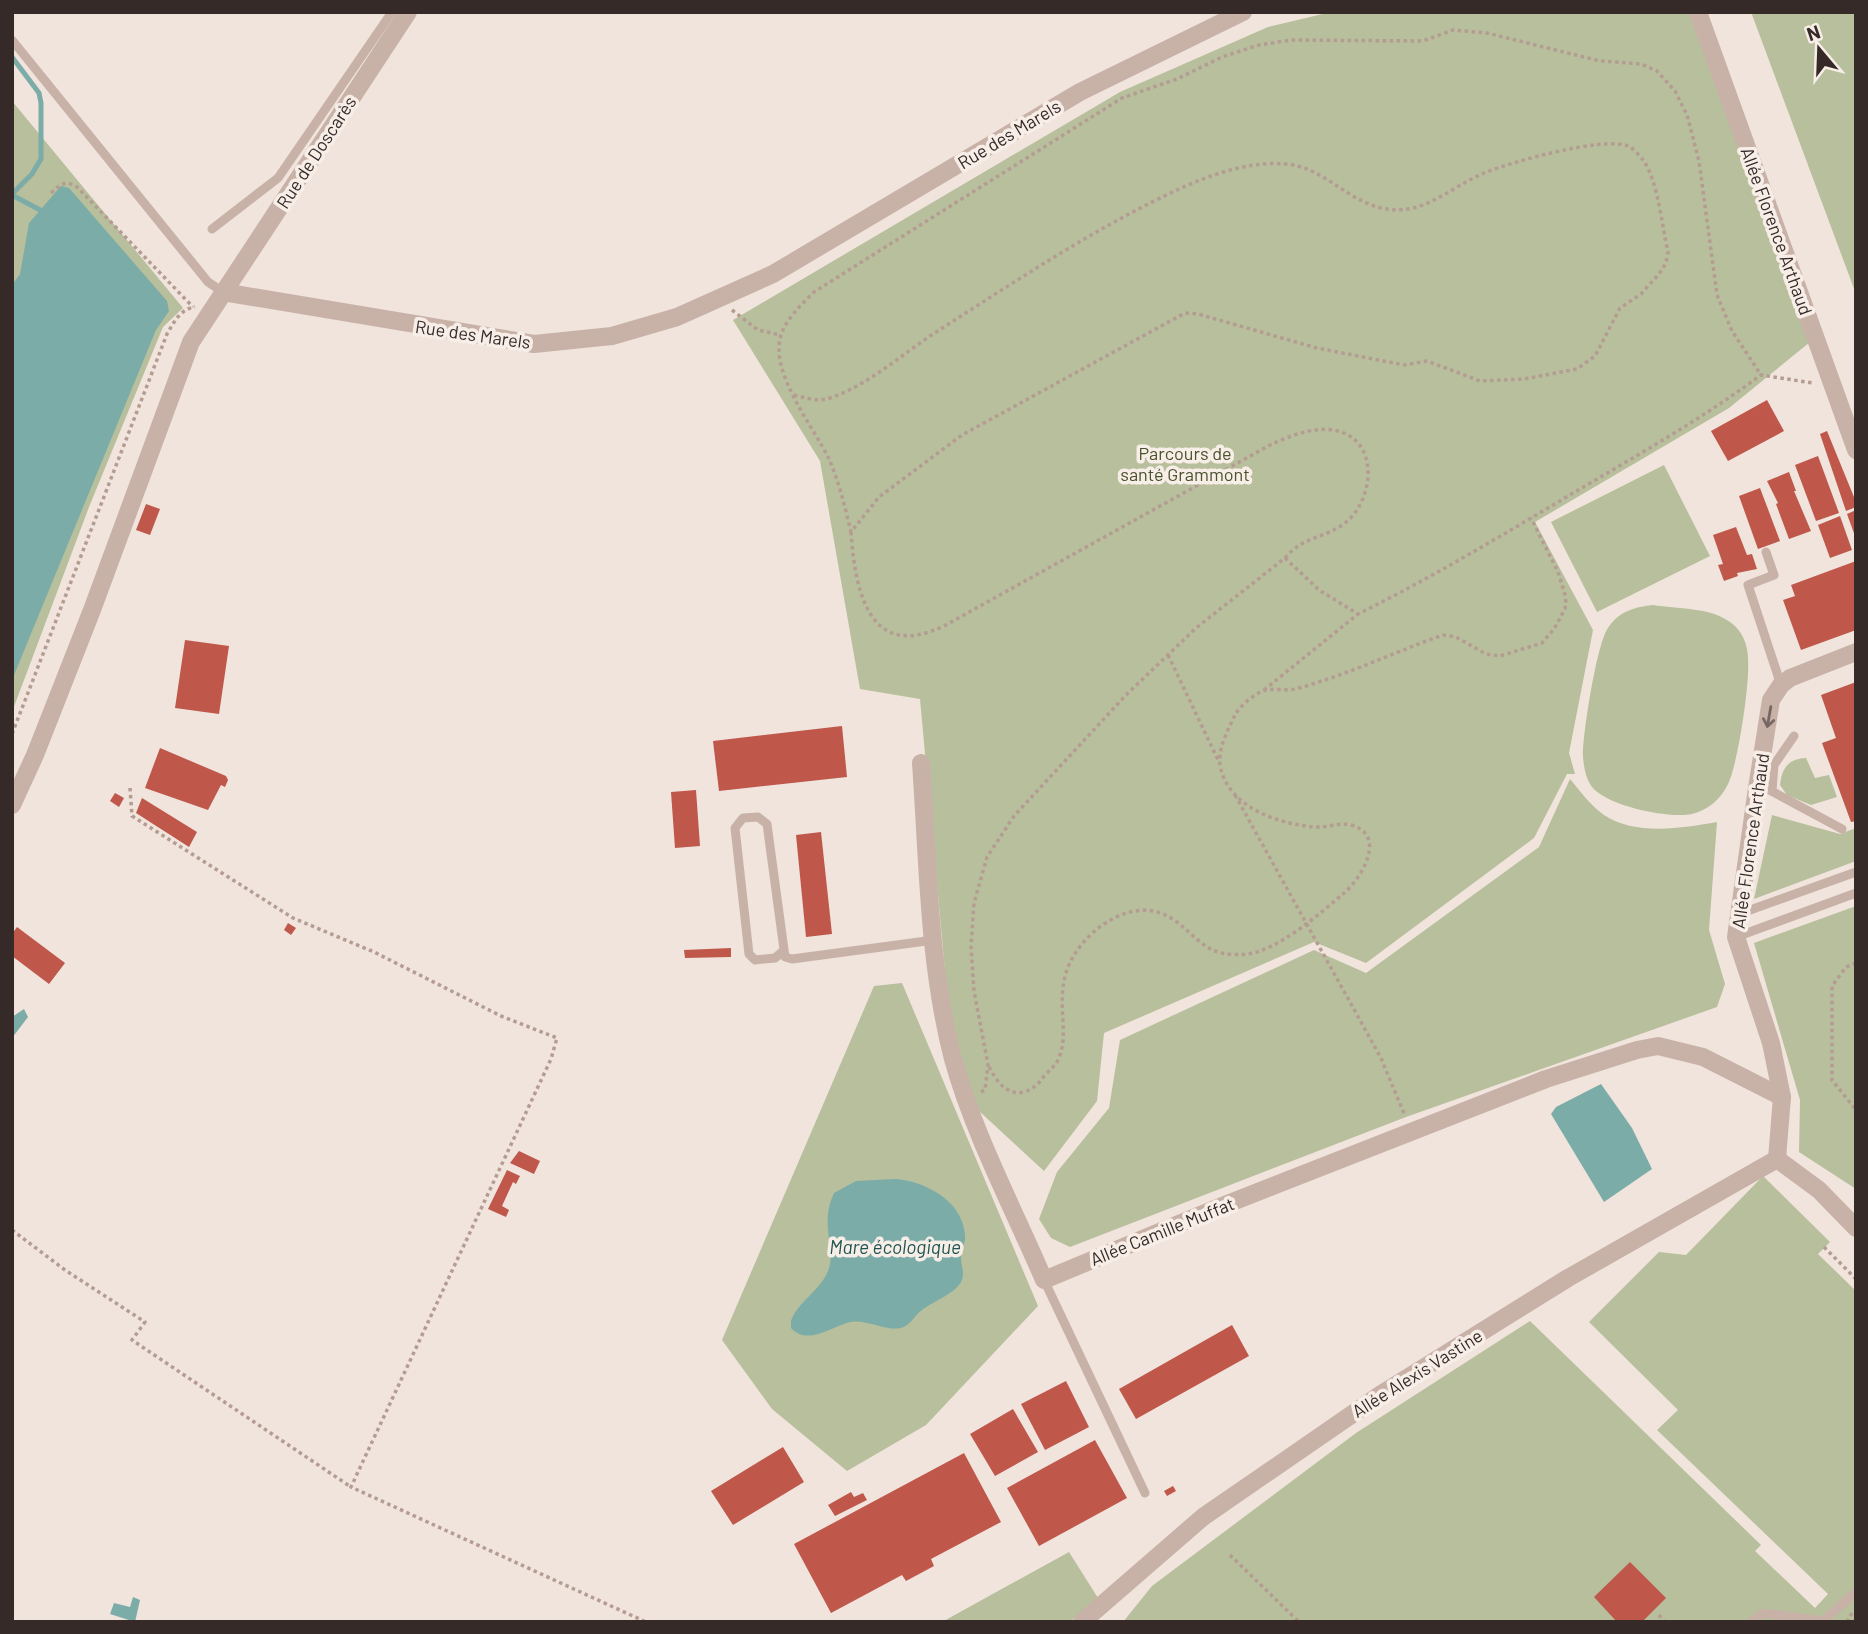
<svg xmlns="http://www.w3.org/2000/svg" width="1868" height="1634" font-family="Barlow,sans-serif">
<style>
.green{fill:#b8bf9c}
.water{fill:#7caca8}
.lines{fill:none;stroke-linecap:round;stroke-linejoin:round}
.stream{stroke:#7caca8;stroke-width:5}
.building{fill:#bf574b}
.path{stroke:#b49c93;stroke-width:3.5;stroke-dasharray:3.5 3.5;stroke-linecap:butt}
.lane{stroke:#c8b2a8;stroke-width:9}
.street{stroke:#c8b2a8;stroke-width:18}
.oneway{stroke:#776762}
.labels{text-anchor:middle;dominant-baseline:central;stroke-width:7;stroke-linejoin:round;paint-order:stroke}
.street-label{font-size:18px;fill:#352a28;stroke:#f8eee8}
.park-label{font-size:18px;fill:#49522d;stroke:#f8eee8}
.water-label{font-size:19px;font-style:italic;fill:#205451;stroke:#f8eee8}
</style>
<rect width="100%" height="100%" fill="#f0e4dc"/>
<g class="green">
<polygon points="1331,12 1692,12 1810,342 1729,408 1535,522 1593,630 1569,753 1575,774 1567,774 1534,838 1366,963 1314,942 1104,1033 1097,1101 1044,1171 966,1099 953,1058 920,699 860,689 820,461 733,320 1120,92 1268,27"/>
<polygon points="1751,12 1856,12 1856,294"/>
<polygon points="12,101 183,308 163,327 89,507 12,712"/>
<polygon points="1664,465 1710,556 1597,612 1551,522"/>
<path d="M1653,605c24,4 57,2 77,17 12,8 18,23 18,37 2,24 -10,105 -20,125 -7,15 -20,26 -36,30 -23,5 -85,-8 -100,-27 -6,-8 -8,-19 -9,-30 -1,-19 14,-115 25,-129 11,-17 27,-21 45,-23z"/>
<path d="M1806,758l9,20 14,-3 8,22 -26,8 -24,-10 -7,-10c2,-17 8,-26 26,-27z"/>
<path d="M1570,779c10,12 21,27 34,36 31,21 79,13 113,7l-8,108 16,54 -8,23 -311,110 -336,130 -19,-9 -12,-19 18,-47 52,-64 11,-68 194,-90 52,23 173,-126z"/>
<polygon points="1772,815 1840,834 1856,828 1856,861 1754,899"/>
<polygon points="1856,906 1856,1189 1799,1152 1800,1100 1754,943"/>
<polygon points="902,983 1038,1306 926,1425 847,1471 772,1409 722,1340 874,986"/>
<polygon points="1763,1176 1830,1242 1818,1254 1856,1291 1856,1622 1123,1622 1152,1586 1356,1433 1530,1321 1761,1545 1755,1551 1815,1608 1828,1594 1657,1430 1678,1410 1589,1322 1659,1252 1686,1255"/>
<polygon points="1069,1552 1098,1598 1070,1622 942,1622"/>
</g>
<g class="water">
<polygon points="61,186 69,188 167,301 169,311 156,330 12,680 12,285 20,274 29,223"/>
<polygon points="24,1009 28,1017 12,1038 12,1017"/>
<polygon points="1601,1084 1632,1128 1652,1169 1604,1202 1551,1114 1556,1107"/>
<path d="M895,1179c30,2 68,22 70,56 1,7 -3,13 -4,20 -1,9 5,18 0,27 -7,12 -27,19 -39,28 -6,4 -9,11 -15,15 -14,11 -39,-7 -57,-3 -19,5 -43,24 -59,6v-7c7,-20 32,-32 38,-53 7,-24 -10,-41 5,-75l22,-12z"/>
<polygon points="133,1597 140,1600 135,1622 110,1614 114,1603 130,1607"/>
</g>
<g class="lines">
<g class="stream">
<polyline points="12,57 39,93 41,103 41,159 32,174 12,194"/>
<polyline points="12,195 40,210"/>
</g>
</g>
<g class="building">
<polygon points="1767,400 1784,431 1728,461 1711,431"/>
<polygon points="1827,431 1856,502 1856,507 1846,511 1820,434"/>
<polygon points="1818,456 1839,513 1816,521 1795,465"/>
<polygon points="1789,472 1796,491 1794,491 1811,531 1789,539 1776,504 1778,503 1767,481"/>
<polygon points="1760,488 1780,541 1758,549 1739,496"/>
<polygon points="146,504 160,509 150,535 136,530"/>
<polygon points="1856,510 1856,536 1855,536 1847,514"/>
<polygon points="1840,516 1852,550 1830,558 1818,525"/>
<polygon points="1736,527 1747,555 1752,554 1757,569 1737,573 1738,576 1724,581 1718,565 1723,564 1713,535"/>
<polygon points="1856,561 1856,630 1801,650 1783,600 1795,596 1791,585"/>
<polygon points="185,640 229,646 219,714 175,708"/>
<polygon points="1856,682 1856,821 1851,822 1822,743 1836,738 1821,695"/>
<polygon points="842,726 847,777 719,791 713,741"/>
<polygon points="160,748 226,776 228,780 225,787 221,785 208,810 145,788"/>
<polygon points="696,790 700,846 675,848 671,792"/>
<polygon points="115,793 124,798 119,807 110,801"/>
<polygon points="142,798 197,832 189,847 136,813"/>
<polygon points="821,832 832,934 806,937 796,835"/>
<polygon points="288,923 296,928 291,935 284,930"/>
<polygon points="17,927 65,963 49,984 12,956 12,934"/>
<polygon points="731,948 731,957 685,958 684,950"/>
<polygon points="519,1151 540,1161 534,1174 510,1163"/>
<polygon points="507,1170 520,1176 516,1184 513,1182 502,1206 509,1210 506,1217 488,1209"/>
<polygon points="1232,1325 1249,1356 1136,1419 1119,1389"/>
<polygon points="1066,1381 1089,1427 1045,1450 1021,1404"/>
<polygon points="1013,1409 1038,1452 995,1476 970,1434"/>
<polygon points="1095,1440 1127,1498 1039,1546 1007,1488"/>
<polygon points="783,1447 804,1482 733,1525 711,1491"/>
<polygon points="964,1453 1001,1522 931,1559 934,1566 906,1581 902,1575 831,1613 794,1544"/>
<polygon points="1173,1486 1176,1491 1167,1496 1164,1491"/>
<polygon points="851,1492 854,1497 863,1493 867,1500 835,1516 828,1505"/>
<polygon points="1630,1562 1666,1598 1642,1622 1617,1622 1594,1597"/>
</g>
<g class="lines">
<g class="path">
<path d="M51,193c10,-9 14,-13 26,-6l116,120"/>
<polyline points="732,310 758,330 780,335"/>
<path d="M794,395c12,3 24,7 36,3 38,-13 70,-42 103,-64 80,-51 160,-105 246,-145 33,-15 71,-28 107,-25 47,4 72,56 127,44 25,-6 47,-25 71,-35 27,-11 119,-37 144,-27 5,2 12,10 15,14 15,20 19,67 25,92l-2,11 -7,11 -18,20 -21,14 -25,48 -18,13 -53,10 -44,2 -53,-20 -23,4 -87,-17 -119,-34 -13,-1 -223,122 -83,62 -28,35c-6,-25 -12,-50 -22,-73 -16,-33 -60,-87 -48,-124 5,-16 21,-31 33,-43l308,-194 55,-19 45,-22 37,-12 32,-5 132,1 30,-11 34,3 113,28 41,3 16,7 18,20 12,24 12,46 18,134 15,36 29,44"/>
<path d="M851,532c4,59 18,130 93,94l326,-181c24,-11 54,-23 78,-10 31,17 23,68 -3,88 -21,16 -42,13 -60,35"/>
<polyline points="1168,655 1220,764"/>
<polyline points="1264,690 1358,614"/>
<path d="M12,734l155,-400c7,-12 13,-25 28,-27"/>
<polyline points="130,788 132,816 293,918 374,952 501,1016 557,1038 551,1059 351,1487 646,1622"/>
<polyline points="1235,795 1381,1058 1405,1116"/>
<polyline points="1856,963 1846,967 1832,986 1832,1080 1856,1110"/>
<path d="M989,1067c7,13 17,29 35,25 9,-3 15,-8 20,-16 5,-5 11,-10 14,-16 14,-28 -7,-66 15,-103 18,-32 65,-63 101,-37 28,20 32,38 73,34 30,-3 74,-41 97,-61 17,-14 44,-58 7,-68 -13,-3 -23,3 -36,2 -37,-3 -88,-20 -95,-62 -2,-18 8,-35 15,-50 4,-8 19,-21 28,-24 10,-4 25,1 36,-3 50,-14 96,-36 144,-53l13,2 30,17 14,2 42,-13 12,-14 11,-20 1,-11 -8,-26 -27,-54"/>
<path d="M981,1092l4,-2 3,-25 -14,-74 -3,-45 3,-43 13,-46 27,-41 112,-121 70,-67 89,-70 34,32 39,24c67,-33 131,-71 195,-109 70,-42 142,-81 208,-130l52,8"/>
<polyline points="12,1230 65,1270 145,1322 132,1340 351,1487"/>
<polyline points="1824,1247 1856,1279"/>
<polyline points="1230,1555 1299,1622"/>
<polyline points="1659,1615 1665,1622"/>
<polyline points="1847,1622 1852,1613"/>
</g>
<g class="lane">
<polyline points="12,40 208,282 223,292"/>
<polyline points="212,229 278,178 392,12"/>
<polyline points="1766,552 1774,575 1748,585 1781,685"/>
<polyline points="1757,788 1764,787 1842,829"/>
<polyline points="1772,791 1774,765 1794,736"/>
<polyline points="1739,914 1856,872"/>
<polyline points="1736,937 1856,893"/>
<polyline points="782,952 775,958 755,960 749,954 735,828 743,818 758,817 767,824 785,957 792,959 934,940"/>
<polyline points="1044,1280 1145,1493"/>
<polyline points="1750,1622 1764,1613 1823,1621 1856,1592"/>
</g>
<g class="street">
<polyline points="1698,12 1856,450"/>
<polyline points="223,292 534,344 612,336 677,317 773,274 1080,92 1243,12"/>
<path d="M921,763c7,97 7,200 32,296 20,73 61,151 91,221l178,-74 324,-127 91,-29 21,-4 45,11 79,40"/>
<polyline points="12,805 35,755 92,610 191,342 408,12"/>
<polyline points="1777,1159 1782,1097 1771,1043 1736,937 1757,788 1771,700 1781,685 1790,678 1856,652"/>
<polyline points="1777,1159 1819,1190 1856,1228"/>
<polyline points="1082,1622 1203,1517 1380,1395 1568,1278 1777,1159"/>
</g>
</g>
<defs><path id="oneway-shaft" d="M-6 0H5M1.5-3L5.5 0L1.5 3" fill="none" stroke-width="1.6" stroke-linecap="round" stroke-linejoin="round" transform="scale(1.75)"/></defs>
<use class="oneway" href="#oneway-shaft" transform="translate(1769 717) rotate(100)"/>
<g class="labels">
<g class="street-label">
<text transform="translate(1009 134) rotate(-31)">Rue des Marels</text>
<text transform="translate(316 152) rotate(-57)">Rue de Doscarès</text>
<text transform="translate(1777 231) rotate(70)">Allée Florence Arthaud</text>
<text transform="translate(473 334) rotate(8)">Rue des Marels</text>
<text transform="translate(1750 841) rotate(-82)">Allée Florence Arthaud</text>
<text transform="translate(1162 1231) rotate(-22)">Allée Camille Muffat</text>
<text transform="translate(1417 1373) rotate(-32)">Allée Alexis Vastine</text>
</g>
<g class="park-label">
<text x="1185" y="453">Parcours de<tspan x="1185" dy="21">santé Grammont</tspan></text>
</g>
<g class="water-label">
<text x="895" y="1246">Mare écologique</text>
</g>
</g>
<rect width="1868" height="1634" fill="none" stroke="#352a28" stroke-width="28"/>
<g transform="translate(1819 49) rotate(341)" stroke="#f8eee8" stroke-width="5" paint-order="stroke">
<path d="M0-5L12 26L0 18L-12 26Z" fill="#352a28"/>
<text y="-10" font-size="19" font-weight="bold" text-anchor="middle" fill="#352a28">N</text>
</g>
</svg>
